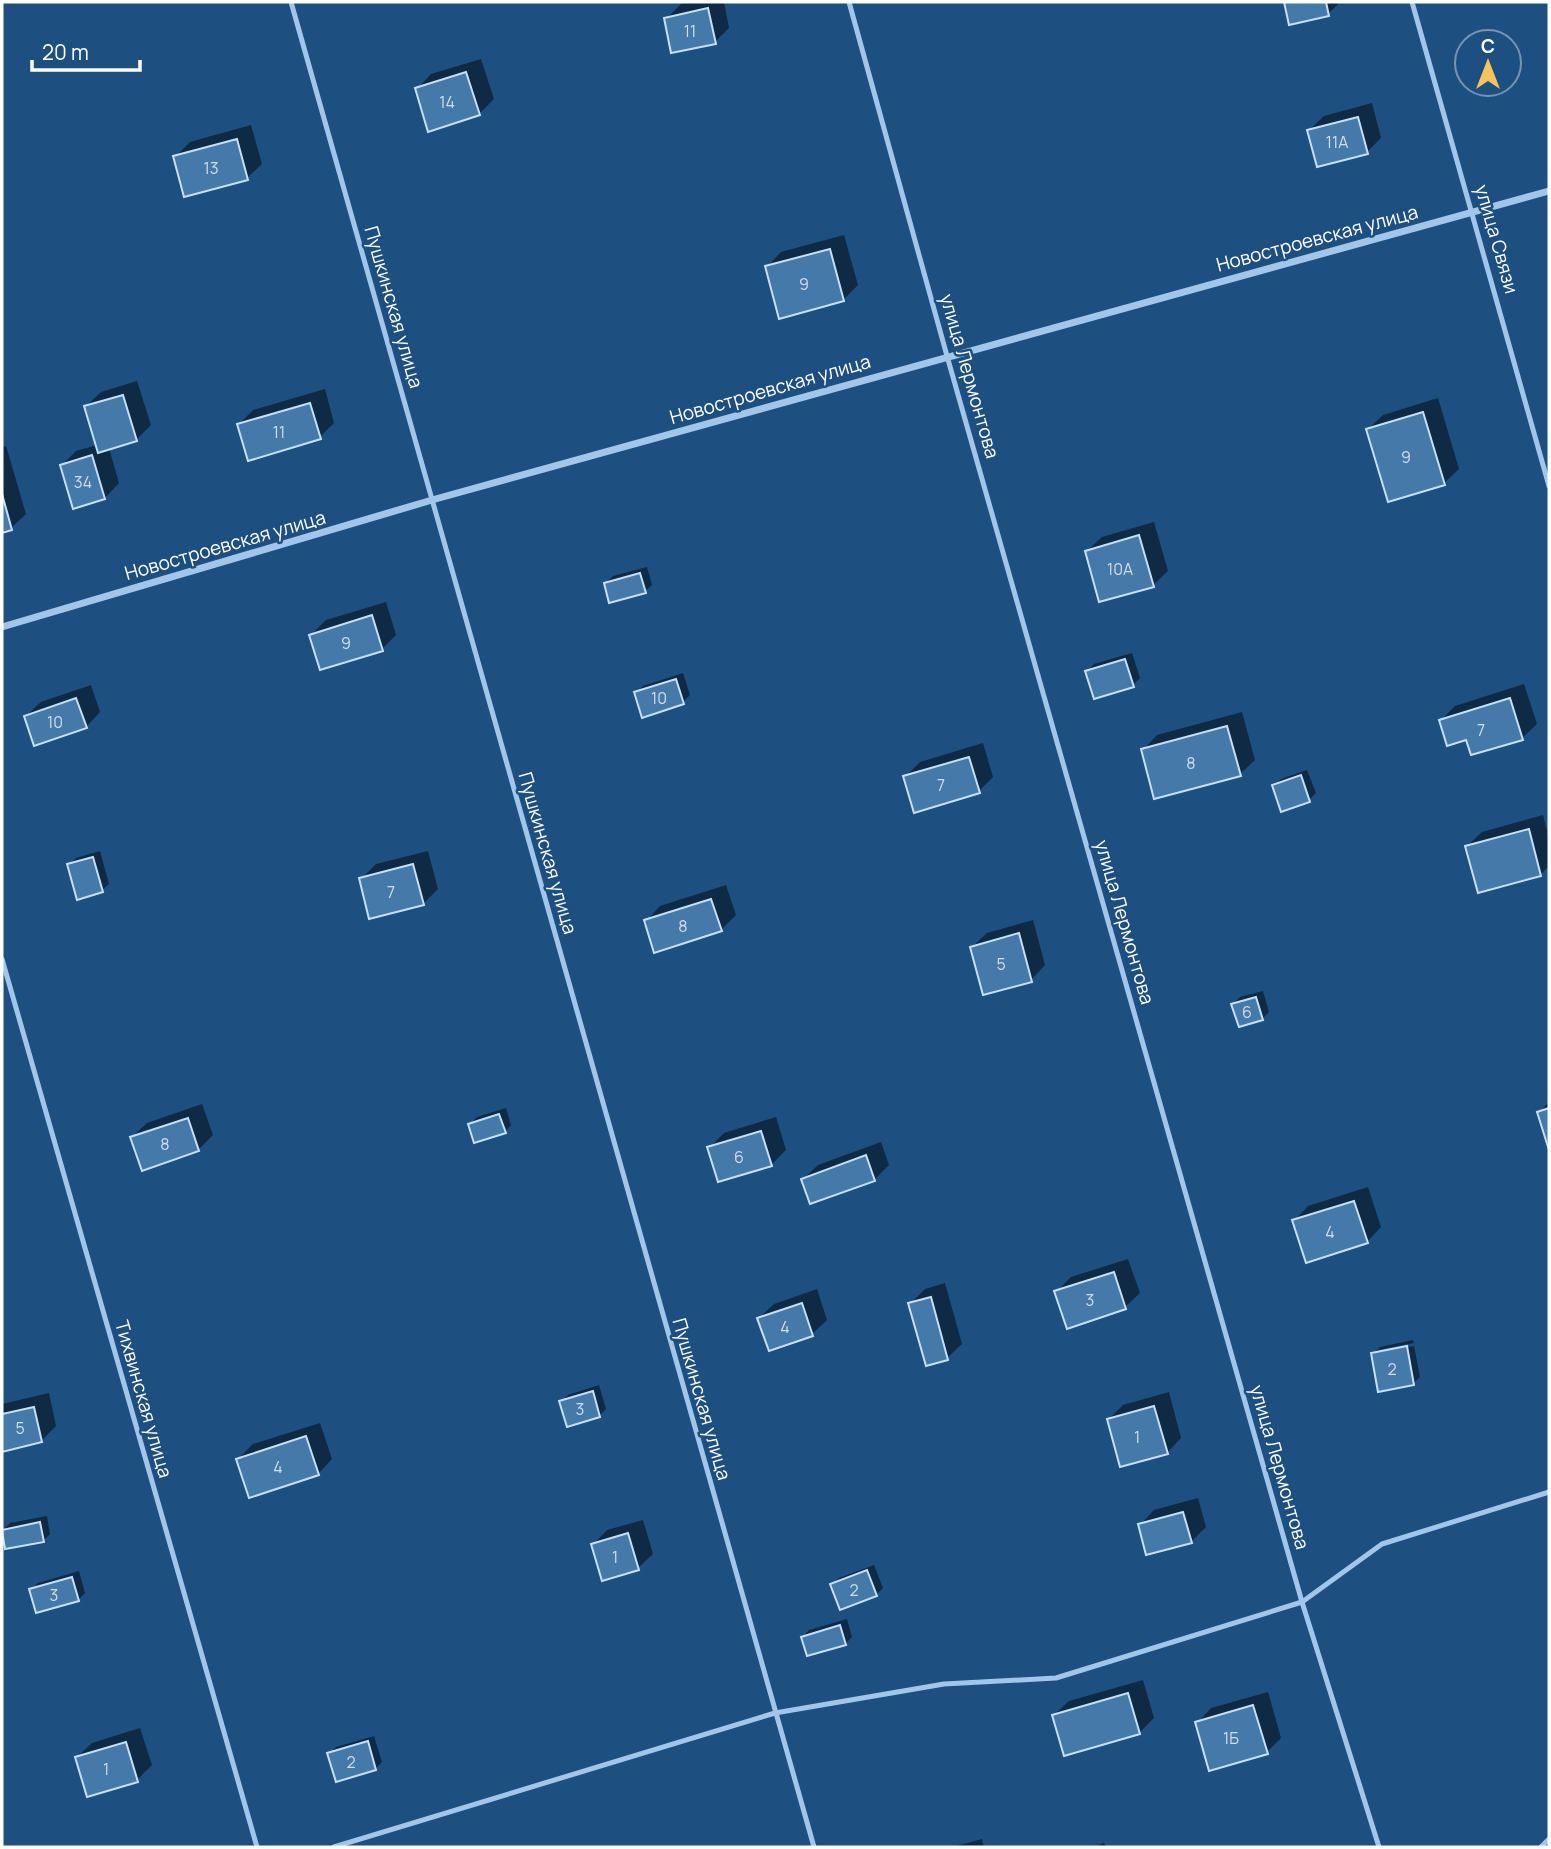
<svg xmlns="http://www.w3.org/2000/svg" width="1551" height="1849" font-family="Manrope,sans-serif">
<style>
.shadow{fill:#0007}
.building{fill:#4579aa;stroke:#c5dff7;stroke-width:2}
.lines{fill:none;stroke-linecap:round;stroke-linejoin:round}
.lane{stroke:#a1c6e9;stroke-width:5}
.street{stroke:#a1c6e9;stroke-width:7}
.labels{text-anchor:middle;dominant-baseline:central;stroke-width:5;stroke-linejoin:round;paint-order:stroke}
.number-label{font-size:16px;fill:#d0deea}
.street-label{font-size:19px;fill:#fff;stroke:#1d4f80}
</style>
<rect width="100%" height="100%" fill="#1d4f80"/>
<g class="shadow">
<polygon points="690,2 724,2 729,28 715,42 666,19 681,4"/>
<polygon points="1286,2 1340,2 1328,14 1291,23"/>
<polygon points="481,59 494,99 479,114 417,89 431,74"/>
<polygon points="1372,103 1381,138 1367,152 1309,130 1324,116"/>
<polygon points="251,125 262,164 247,178 175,157 190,142"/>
<polygon points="844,235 858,285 843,300 767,267 781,252"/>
<polygon points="137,381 151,425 136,440 109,448 119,483 105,498 62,465 76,451 97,445 86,406 101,392"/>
<polygon points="325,389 334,423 320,437 239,424 253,410"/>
<polygon points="1438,398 1459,469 1444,483 1368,429 1383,415"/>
<polygon points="6,446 26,514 11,528 2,531 2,447"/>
<polygon points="1154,522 1168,571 1153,585 1087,551 1102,537"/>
<polygon points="647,567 652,585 645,591 606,583 613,576"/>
<polygon points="386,602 396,635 382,649 311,635 326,620"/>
<polygon points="1132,653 1140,678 1133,685 1087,671 1094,664"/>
<polygon points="683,673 690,695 683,702 636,693 643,686"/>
<polygon points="1524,684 1537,724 1522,738 1467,738 1441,720 1455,706"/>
<polygon points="91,685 100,712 86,727 26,716 41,702"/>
<polygon points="1242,712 1255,760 1240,774 1143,750 1157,735"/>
<polygon points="983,743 993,777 979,791 905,777 920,762"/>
<polygon points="1307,770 1316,793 1309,800 1274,786 1281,779"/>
<polygon points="1543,815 1549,839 1549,866 1540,875 1467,846 1482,832"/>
<polygon points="100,851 109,884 102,890 69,865 76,858"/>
<polygon points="428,851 438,889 423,904 361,879 376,864"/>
<polygon points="726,885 736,915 721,930 646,921 660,906"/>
<polygon points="1033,920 1045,965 1031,980 972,947 987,933"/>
<polygon points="1263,991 1269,1012 1262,1019 1233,1004 1240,997"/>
<polygon points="1549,1102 1549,1144 1539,1112"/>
<polygon points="202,1104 213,1135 198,1150 132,1137 147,1123"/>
<polygon points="506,1108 511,1125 505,1132 470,1124 477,1117"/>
<polygon points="776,1117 786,1150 771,1165 709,1148 724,1133"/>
<polygon points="881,1142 889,1165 874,1180 803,1179 818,1165"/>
<polygon points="1368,1187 1381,1227 1367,1242 1294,1221 1308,1206"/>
<polygon points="1128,1259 1140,1293 1125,1307 1056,1292 1071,1277"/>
<polygon points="945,1283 962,1344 947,1358 910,1304 925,1289"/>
<polygon points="817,1289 827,1320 812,1334 759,1318 774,1304"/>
<polygon points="1413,1340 1414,1343 1378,1350 1378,1354 1414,1346 1420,1377 1413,1384 1373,1354 1380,1347"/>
<polygon points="599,1385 606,1409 599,1416 561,1402 568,1395"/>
<polygon points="1169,1392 1181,1438 1167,1453 1109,1419 1123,1405"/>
<polygon points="49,1393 56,1426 41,1441 2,1450 2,1404"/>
<polygon points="320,1423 332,1459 318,1474 238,1459 253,1444"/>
<polygon points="1198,1498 1206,1527 1191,1542 1140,1525 1154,1510"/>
<polygon points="47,1516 50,1534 43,1541 3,1530 10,1523"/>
<polygon points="643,1520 653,1554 638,1568 593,1545 607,1530"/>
<polygon points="874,1565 883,1588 876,1595 832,1585 839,1578"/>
<polygon points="79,1571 85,1593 78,1600 31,1590 38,1583"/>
<polygon points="847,1619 852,1637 845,1644 803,1637 809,1630"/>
<polygon points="1143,1680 1154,1718 1139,1733 1054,1715 1069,1701"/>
<polygon points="1268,1692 1281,1738 1267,1752 1197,1723 1211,1708"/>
<polygon points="140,1728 152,1765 137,1780 77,1757 92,1743"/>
<polygon points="374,1736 382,1762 375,1769 329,1754 336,1747"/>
<polygon points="982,1839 984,1847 953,1847"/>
<polygon points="1104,1843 1106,1847 1093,1847"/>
</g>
<g class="building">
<polygon points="1284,2 1326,2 1329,16 1289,25"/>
<polygon points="708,8 716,44 671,53 664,18"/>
<polygon points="466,72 480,115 428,132 415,88"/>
<polygon points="1358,117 1368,154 1317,167 1307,130"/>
<polygon points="237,139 248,180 184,197 173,156"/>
<polygon points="830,249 844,301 779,319 765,266"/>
<polygon points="123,395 137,441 98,453 84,406"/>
<polygon points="310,403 321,439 248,461 237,424"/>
<polygon points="1423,412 1445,485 1388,502 1366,429"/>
<polygon points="92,455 105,499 73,509 60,465"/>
<polygon points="2,494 12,530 2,533"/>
<polygon points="1139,535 1154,587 1099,602 1085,551"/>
<polygon points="640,573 646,593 609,603 604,583"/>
<polygon points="372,615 383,651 320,670 309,635"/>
<polygon points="1125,659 1134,687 1094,699 1085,671"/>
<polygon points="676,679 684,704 642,718 634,692"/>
<polygon points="76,698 87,728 34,746 24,716"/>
<polygon points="1510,698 1523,740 1471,755 1466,740 1447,746 1439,720"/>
<polygon points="1227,726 1241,776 1154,799 1141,749"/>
<polygon points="969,757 980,793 914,813 903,776"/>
<polygon points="1301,775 1310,802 1281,812 1272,785"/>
<polygon points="1529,829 1541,876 1478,893 1465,846"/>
<polygon points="93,857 103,892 77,900 67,864"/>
<polygon points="413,864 424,905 369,919 359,878"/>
<polygon points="711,899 722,931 654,953 644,920"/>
<polygon points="1019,933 1032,982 983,995 970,947"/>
<polygon points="1256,997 1263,1020 1239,1027 1231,1004"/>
<polygon points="1549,1108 1549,1150 1537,1112"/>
<polygon points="499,1114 506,1133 474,1143 468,1124"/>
<polygon points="188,1118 199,1151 142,1171 130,1137"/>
<polygon points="761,1131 772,1166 718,1182 707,1147"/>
<polygon points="866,1155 875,1181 810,1204 801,1179"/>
<polygon points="1354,1201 1368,1243 1306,1263 1292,1220"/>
<polygon points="1114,1272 1126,1309 1067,1329 1054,1291"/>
<polygon points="931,1297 948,1360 926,1366 908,1303"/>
<polygon points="802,1303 813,1336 769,1351 757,1318"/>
<polygon points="1407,1346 1414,1385 1378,1392 1371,1353"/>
<polygon points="593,1391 600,1417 567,1427 559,1401"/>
<polygon points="1154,1406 1168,1454 1120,1467 1107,1419"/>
<polygon points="34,1407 42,1442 2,1452 2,1414"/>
<polygon points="306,1436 319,1475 249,1498 236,1459"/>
<polygon points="1183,1512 1192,1543 1146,1555 1138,1524"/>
<polygon points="40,1522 44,1542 5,1549 2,1530"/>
<polygon points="628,1533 639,1570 602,1581 591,1544"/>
<polygon points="867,1570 877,1596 840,1610 830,1584"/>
<polygon points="72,1577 79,1601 36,1613 29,1589"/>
<polygon points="840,1625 846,1645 807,1656 801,1637"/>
<polygon points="1128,1693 1140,1734 1064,1756 1052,1715"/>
<polygon points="1253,1705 1268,1754 1209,1771 1195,1722"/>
<polygon points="368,1741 376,1770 336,1782 327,1753"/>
<polygon points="126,1742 138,1782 87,1797 75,1757"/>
</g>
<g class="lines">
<g class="lane">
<polyline points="291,2 814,1847"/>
<polyline points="849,2 947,356 1302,1602 1379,1847"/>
<polyline points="1412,2 1549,486"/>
<polyline points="2,959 257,1847"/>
<polyline points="334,1847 775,1713 944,1684 1056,1678 1302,1602 1382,1544 1549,1492"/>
<polyline points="1541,1847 1549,1839"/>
</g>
<polyline class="street" points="2,627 432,500 1549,191"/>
</g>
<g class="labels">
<g class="number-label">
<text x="690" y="31">11</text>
<text x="447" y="102">14</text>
<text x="1337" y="142">11А</text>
<text x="211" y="168">13</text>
<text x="804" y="284">9</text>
<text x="279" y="432">11</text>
<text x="1406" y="457">9</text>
<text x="83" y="482">34</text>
<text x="1120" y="569">10А</text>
<text x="346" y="643">9</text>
<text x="659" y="698">10</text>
<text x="55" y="722">10</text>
<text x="1481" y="730">7</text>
<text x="1191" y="763">8</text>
<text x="941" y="785">7</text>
<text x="391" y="892">7</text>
<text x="683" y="926">8</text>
<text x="1001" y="964">5</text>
<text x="1247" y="1012">6</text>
<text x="165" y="1144">8</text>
<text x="739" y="1157">6</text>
<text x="1330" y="1232">4</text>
<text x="1090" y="1300">3</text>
<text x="785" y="1327">4</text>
<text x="1392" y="1369">2</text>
<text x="580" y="1409">3</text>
<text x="20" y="1428">5</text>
<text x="1137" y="1437">1</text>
<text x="278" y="1467">4</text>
<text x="615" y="1557">1</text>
<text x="854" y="1590">2</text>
<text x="54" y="1595">3</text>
<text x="1231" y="1738">1Б</text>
<text x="351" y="1762">2</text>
<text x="106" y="1769">1</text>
</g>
<g class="street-label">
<text transform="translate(1317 238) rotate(-15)">Новостроевская улица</text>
<text transform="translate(1497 239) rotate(74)">улица Связи</text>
<text transform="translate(394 307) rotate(74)">Пушкинская улица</text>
<text transform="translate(970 376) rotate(74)">улица Лермонтова</text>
<text transform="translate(770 389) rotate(-16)">Новостроевская улица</text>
<text transform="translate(225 545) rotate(-16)">Новостроевская улица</text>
<text transform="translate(548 853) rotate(74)">Пушкинская улица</text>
<text transform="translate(1125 922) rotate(74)">улица Лермонтова</text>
<text transform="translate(144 1399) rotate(74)">Тихвинская улица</text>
<text transform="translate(702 1399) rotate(74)">Пушкинская улица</text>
<text transform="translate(1280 1467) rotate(74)">улица Лермонтова</text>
</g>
</g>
<rect width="1551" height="1849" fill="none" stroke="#ffffff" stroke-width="7"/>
<g transform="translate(1488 63)"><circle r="33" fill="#1d4f80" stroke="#7795b3" stroke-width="2"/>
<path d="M0-5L12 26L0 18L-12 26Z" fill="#f9c25f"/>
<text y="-10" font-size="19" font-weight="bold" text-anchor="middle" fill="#ffffff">С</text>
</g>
<path d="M32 60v10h108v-10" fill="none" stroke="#ffffff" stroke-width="3.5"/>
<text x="42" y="60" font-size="21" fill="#ffffff" stroke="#1d4f80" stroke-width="5" paint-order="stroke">20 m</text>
</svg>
